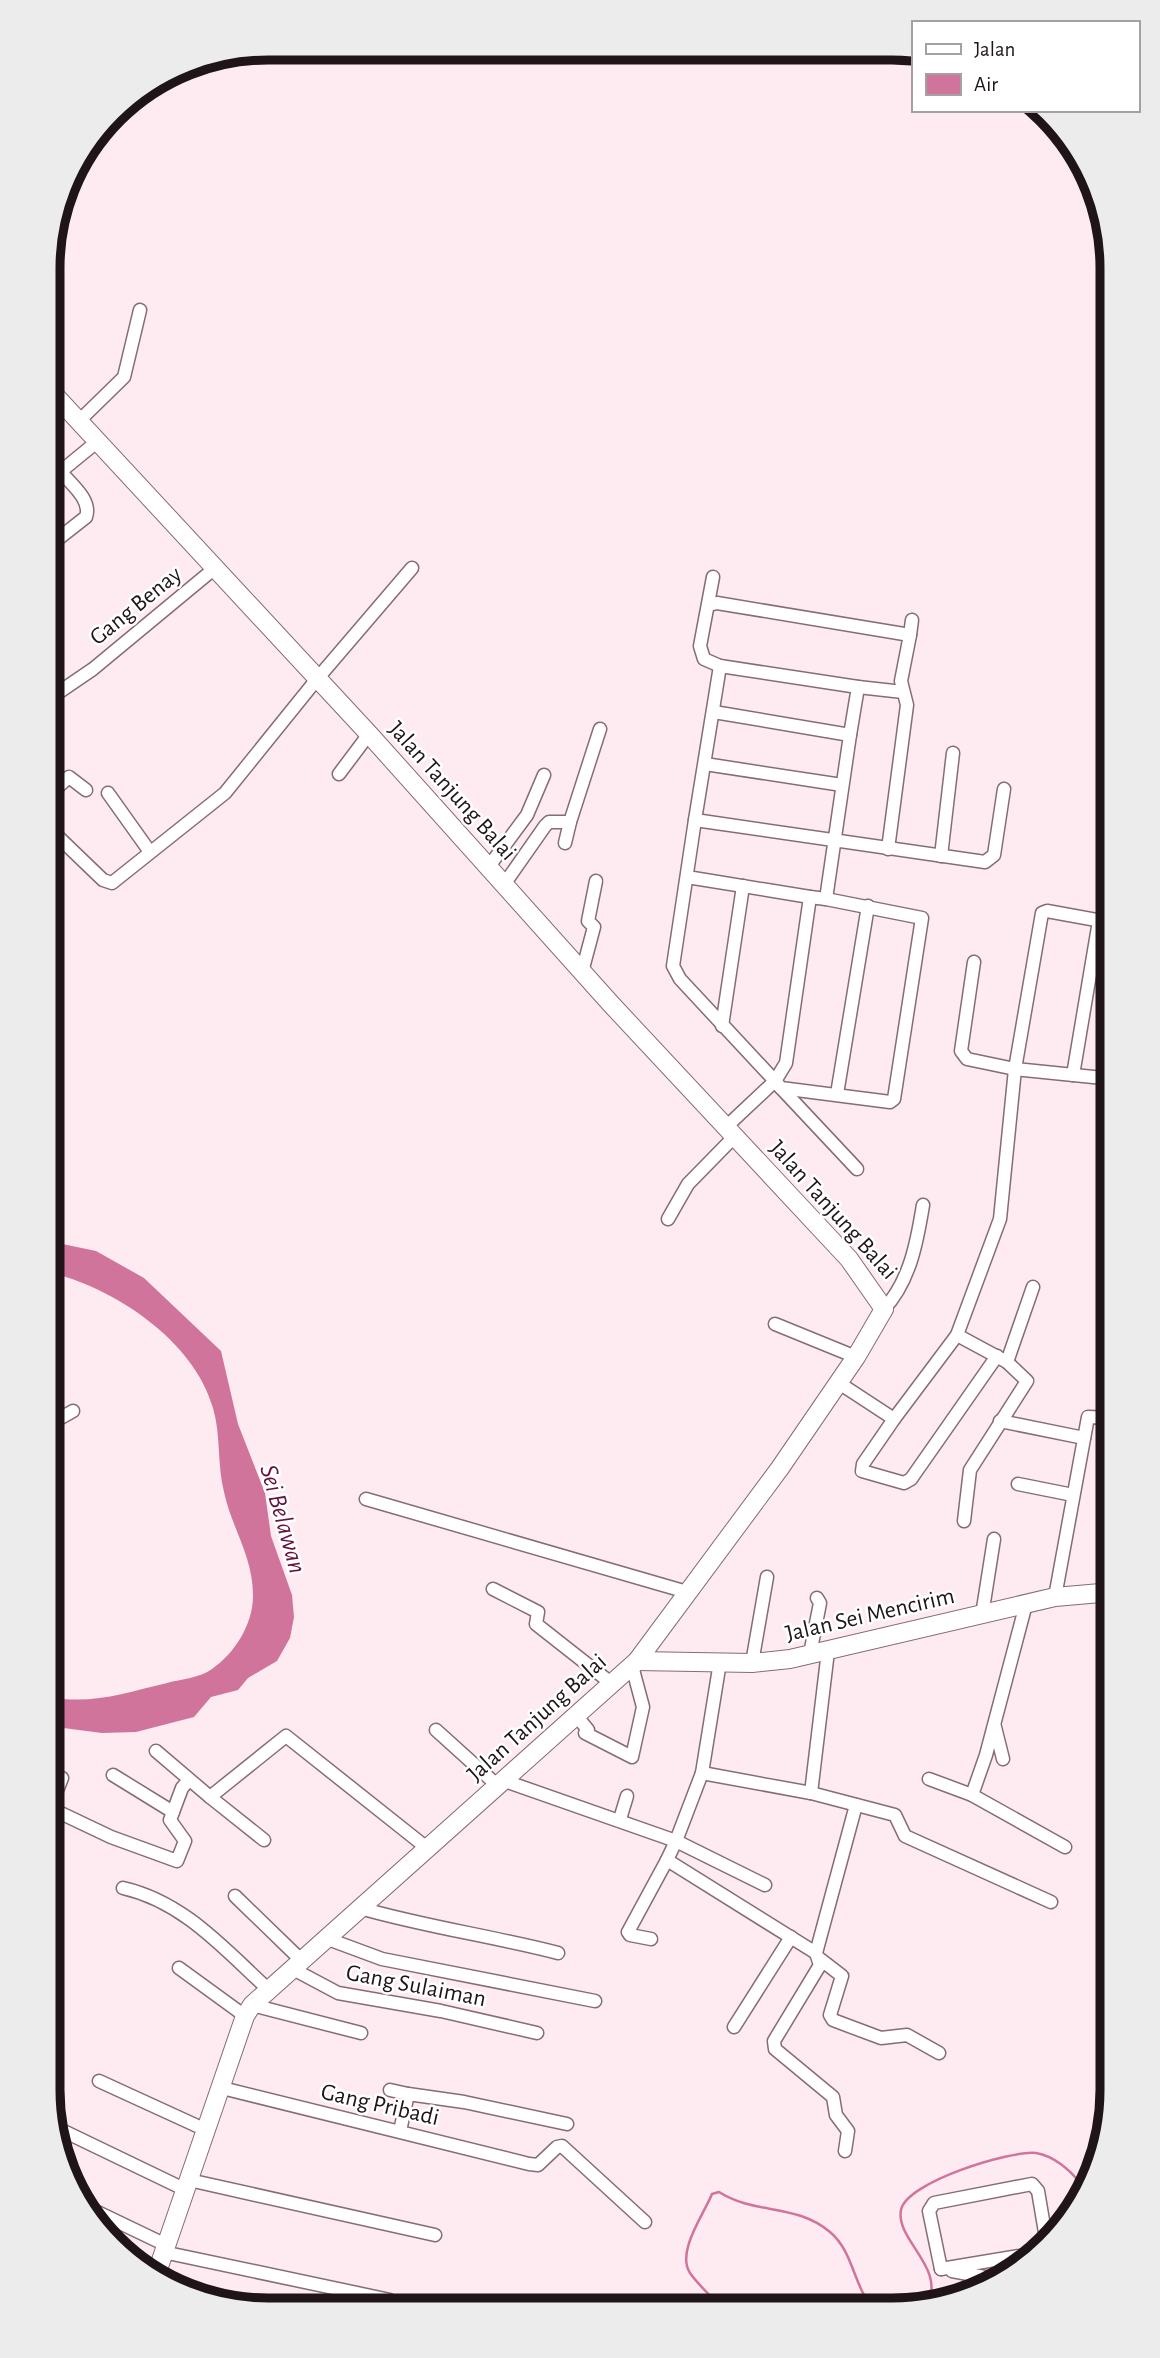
<svg xmlns="http://www.w3.org/2000/svg" width="1160" height="2358" font-family="'Alegreya Sans',sans-serif">
<style>
.water{fill:#d1749b}
.lines{fill:none;stroke-linecap:round;stroke-linejoin:round}
.stream{stroke:#d1749b;stroke-width:2.5}
.street-casing{stroke:#866c75;stroke-width:15}
.secondary-casing{stroke:#866c75;stroke-width:20}
.street{stroke:#fff;stroke-width:12}
.secondary{stroke:#fff;stroke-width:18}
.labels{text-anchor:middle;dominant-baseline:central;stroke-width:5;stroke-linejoin:round;paint-order:stroke}
.street-label{font-size:24px;fill:#1f1518;stroke:#fff}
.water-label{font-size:26px;font-style:italic;fill:#67123e;stroke:#fff}
.rim{fill:none;stroke:#1f1518;stroke-width:9}
</style>
<rect width="100%" height="100%" fill="#fdebf1"/>
<path class="water" d="M48,1241l48,10 48,27 77,73 17,73 27,69 6,43 21,59 2,22 -4,21 -13,23 -29,17 -10,12 -27,7 -17,20 -58,15 -34,1 -54,-7v-29c45,8 76,-4 119,-14 14,-4 33,-5 45,-14 23,-16 40,-44 41,-71 1,-40 -21,-69 -29,-106 -7,-28 -3,-57 -11,-84 -19,-68 -100,-121 -165,-136z"/>
<g class="lines">
<g class="stream">
<path d="M927,2305c20,-37 -32,-65 -26,-95 5,-28 110,-60 135,-57 18,3 34,17 44,30l-2,23"/>
<path d="M724,2310c-11,-12 -25,-24 -34,-37 -14,-21 14,-59 22,-79l7,-2c36,23 77,11 111,40 25,21 23,57 46,79"/>
</g>
<g class="street-casing">
<g id="street">
<polyline points="79,421 124,377 140,310"/>
<polyline points="49,481 98,441"/>
<path d="M49,546l37,-29c6,-17 -15,-33 -25,-45"/>
<polyline points="713,577 700,646 704,659 720,666 858,687 850,735"/>
<polyline points="709,605 717,603 910,635 901,681 907,705 888,849"/>
<polyline points="910,635 912,620"/>
<polyline points="858,687 903,692"/>
<polyline points="49,699 93,669 215,568"/>
<polyline points="714,712 850,735 826,899 810,897 786,1063 775,1081 680,979 673,966 695,820 985,862 994,855 1004,789"/>
<polyline points="705,764 842,785"/>
<polyline points="339,774 369,734"/>
<polyline points="108,793 150,852"/>
<polyline points="49,795 69,777 86,790"/>
<polyline points="695,820 720,666"/>
<polyline points="49,828 103,880 112,883 225,793 317,679 412,568"/>
<polyline points="565,843 570,822"/>
<polyline points="941,856 953,753"/>
<polyline points="487,869 527,815 544,775"/>
<polyline points="687,877 810,897"/>
<polyline points="503,886 545,826 549,822 570,822 600,729"/>
<polyline points="974,962 961,1051 967,1059 1015,1069 1113,1079"/>
<polyline points="582,972 594,927 588,921 596,881"/>
<polyline points="722,1026 743,886"/>
<polyline points="1073,1075 1099,921"/>
<polyline points="781,1088 857,1169"/>
<polyline points="837,1094 868,906"/>
<polyline points="726,1127 775,1081 781,1088 890,1102 894,1099 922,918 826,899"/>
<polyline points="668,1219 688,1184 735,1136"/>
<path d="M884,1309c26,-28 33,-67 39,-104"/>
<polyline points="775,1324 856,1357"/>
<polyline points="957,1335 1007,1362 1027,1381 970,1470 964,1521"/>
<polyline points="1007,1362 1033,1287"/>
<polyline points="839,1383 894,1419 957,1335 1000,1219 1015,1069 1042,913 1047,911 1113,923"/>
<polyline points="894,1419 863,1464 862,1471 904,1483 911,1479 997,1356"/>
<polyline points="1000,1421 1084,1438"/>
<polyline points="48,1425 73,1411"/>
<polyline points="1018,1484 1073,1495"/>
<polyline points="366,1499 687,1592"/>
<polyline points="493,1589 538,1612 536,1624 611,1683"/>
<polyline points="1055,1597 1088,1417 1112,1418"/>
<polyline points="982,1615 994,1539"/>
<polyline points="810,1654 820,1603 817,1598"/>
<polyline points="752,1663 767,1577"/>
<polyline points="575,1714 588,1730 585,1733 632,1757 643,1707 632,1666"/>
<polyline points="995,1727 1003,1759"/>
<polyline points="436,1730 498,1786"/>
<polyline points="156,1751 210,1797 286,1736 427,1848"/>
<polyline points="702,1773 720,1662"/>
<polyline points="113,1775 173,1812"/>
<polyline points="929,1779 972,1795 1065,1847"/>
<polyline points="505,1781 676,1841 667,1860 816,1953"/>
<polyline points="811,1793 828,1651"/>
<polyline points="972,1795 986,1755 1026,1604"/>
<polyline points="210,1797 264,1840"/>
<polyline points="50,1808 62,1778"/>
<polyline points="48,1811 50,1808 111,1837 177,1861 185,1841 170,1820 182,1788 188,1781"/>
<polyline points="620,1819 627,1796"/>
<polyline points="765,1885 676,1841 702,1773 811,1793 895,1815 905,1836 1051,1902"/>
<path d="M123,1888c61,14 100,60 145,101"/>
<polyline points="235,1896 301,1960"/>
<path d="M360,1908c66,19 132,28 198,45"/>
<polyline points="328,1939 382,1959 595,2001"/>
<polyline points="651,1939 630,1935 628,1932 667,1860"/>
<polyline points="820,1959 842,1976 830,2015 833,2020 881,2038 907,2035 939,2053"/>
<polyline points="179,1968 245,2016"/>
<polyline points="291,1968 338,1993 441,2011 537,2033"/>
<polyline points="252,2005 361,2033"/>
<polyline points="734,2027 791,1937"/>
<polyline points="99,2081 206,2130"/>
<polyline points="222,2088 529,2164 538,2165 557,2147 562,2146 645,2222"/>
<polyline points="390,2090 408,2094"/>
<polyline points="53,2126 186,2190"/>
<polyline points="400,2131 408,2094 464,2102 567,2124"/>
<polyline points="845,2151 848,2131 836,2115 833,2097 775,2049 774,2041 820,1965 816,1953 856,1805"/>
<polyline points="189,2180 435,2235"/>
<polyline points="91,2209 166,2245"/>
<polyline points="163,2252 390,2300"/>
<polyline points="941,2269 929,2211 934,2203 1032,2184 1038,2191 1047,2244"/>
<polyline points="941,2269 1037,2253"/>
<polyline points="952,2271 1001,2280"/>
<polyline points="834,2308 834,2311"/>
</g>
</g>
<g class="secondary-casing">
<g id="secondary">
<polyline points="49,389 369,734 611,1004 849,1259 884,1309 856,1357 780,1468 637,1661 252,2005 245,2016 155,2278"/>
<polyline points="637,1661 752,1663 790,1659 1055,1597 1112,1592"/>
</g>
</g>
<use href="#street" class="street"/>
<use href="#secondary" class="secondary"/>
</g>
<g class="labels">
<g class="street-label">
<text transform="translate(136 606) rotate(-39)">Gang Benay</text>
<text transform="translate(452 791) rotate(48)">Jalan Tanjung Balai</text>
<text transform="translate(833 1210) rotate(48)">Jalan Tanjung Balai</text>
<text transform="translate(870 1615) rotate(-13)">Jalan Sei Mencirim</text>
<text transform="translate(537 1718) rotate(-42)">Jalan Tanjung Balai</text>
<text transform="translate(416 1986) rotate(11)">Gang Sulaiman</text>
<text transform="translate(380 2105) rotate(13)">Gang Pribadi</text>
</g>
<g class="water-label">
<text transform="translate(283 1519) rotate(74)">Sei Belawan</text>
</g>
</g>
<path d="M0 0H1160V2358H0ZM268 60H892A208 208 0 0 1 1100 268V2090A208 208 0 0 1 892 2298H268A208 208 0 0 1 60 2090V268A208 208 0 0 1 268 60Z" fill="#edeced" fill-rule="evenodd"/>
<path class="rim" d="M268 60H892A208 208 0 0 1 1100 268V2090A208 208 0 0 1 892 2298H268A208 208 0 0 1 60 2090V268A208 208 0 0 1 268 60Z"/>
<rect x="912" y="21" width="228" height="91" fill="#ffffff" stroke="#a5a1a3" stroke-width="2"/>
<rect x="926" y="44" width="35" height="10" fill="#ffffff" stroke="#a5a1a3" stroke-width="2"/>
<text x="974" y="56" font-size="21" fill="#1f1518">Jalan</text>
<rect x="926" y="74" width="35" height="21" fill="#d1749b" stroke="#a5a1a3" stroke-width="2"/>
<text x="974" y="91" font-size="21" fill="#1f1518">Air</text>
</svg>
